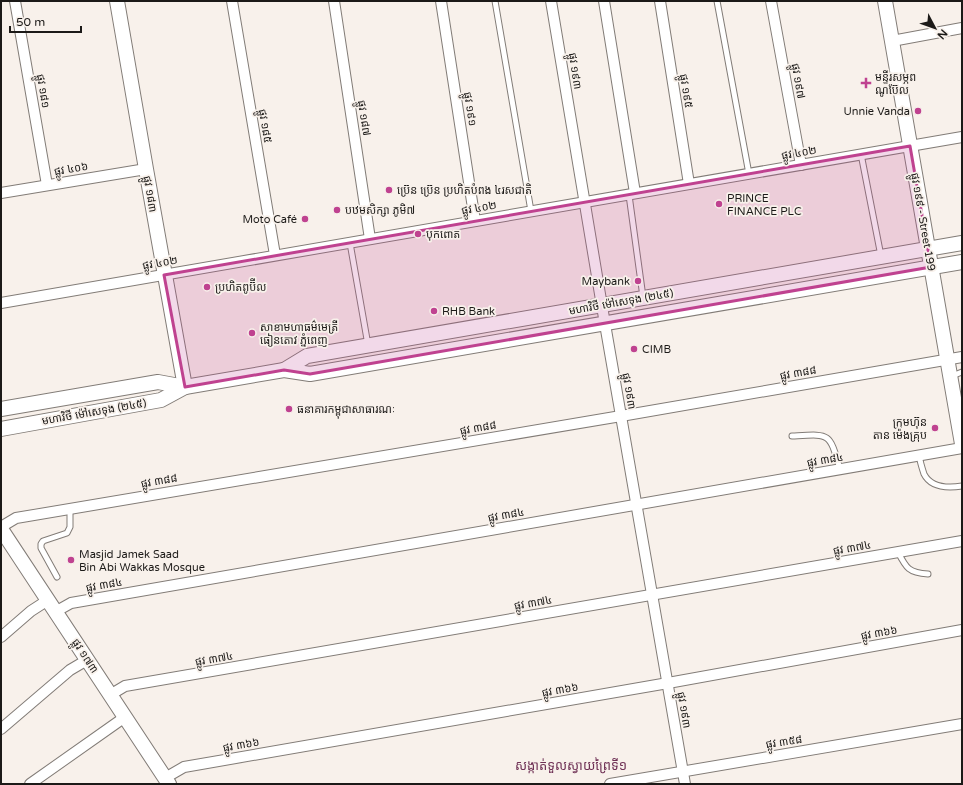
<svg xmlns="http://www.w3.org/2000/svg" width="963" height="785" font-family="'Varela Round','Noto Sans Khmer',sans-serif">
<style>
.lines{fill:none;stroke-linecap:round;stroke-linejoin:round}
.lane-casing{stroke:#827c77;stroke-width:7}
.street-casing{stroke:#827c77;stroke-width:12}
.secondary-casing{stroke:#827c77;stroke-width:16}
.lane{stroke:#fff;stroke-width:5}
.street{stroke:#fff;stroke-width:10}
.secondary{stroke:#fff;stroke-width:14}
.marked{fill:#bf4290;fill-opacity:0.2;stroke:#bf4290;stroke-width:3;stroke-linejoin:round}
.poi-dot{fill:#bf4290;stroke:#f8f1eb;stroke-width:1.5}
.labels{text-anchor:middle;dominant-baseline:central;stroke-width:3.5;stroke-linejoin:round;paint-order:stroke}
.street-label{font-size:11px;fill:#1c1a18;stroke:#f8f1eb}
.poi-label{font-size:11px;fill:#1c1a18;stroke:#f8f1eb;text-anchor:start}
.quarter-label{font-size:13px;fill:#6f3155;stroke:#f8f1eb}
</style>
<rect width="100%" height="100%" fill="#f8f1eb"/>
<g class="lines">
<g class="lane-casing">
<g id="lane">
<polyline points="495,1 531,211"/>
<polyline points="717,1 749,174"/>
<polyline points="861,154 881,256"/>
<polyline points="629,195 643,297"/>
<polyline points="350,243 368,345"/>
<polyline points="952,376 962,372"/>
<path d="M792,436c39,-2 37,-4 48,33"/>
<path d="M919,455c1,6 3,13 5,19 7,14 25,14 38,12"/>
<path d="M898,552c8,16 11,21 30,22"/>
<polyline points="57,577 41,548 41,544 43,541 67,533 70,527 70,509"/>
</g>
</g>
<g class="street-casing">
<g id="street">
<polyline points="15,1 47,185"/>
<polyline points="232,1 275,255"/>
<polyline points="334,1 370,239"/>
<polyline points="441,1 475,221"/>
<polyline points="551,1 605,324 685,784"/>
<polyline points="604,1 635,193"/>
<polyline points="660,1 689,184"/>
<polyline points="771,1 801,165"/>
<polyline points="892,41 962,28"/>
<polyline points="1,193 146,169"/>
<polyline points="1,303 962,137"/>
<polyline points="1,527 16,518 621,416 962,357"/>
<polyline points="55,612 71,603 962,448"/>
<polyline points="1,637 31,611 48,600"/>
<polyline points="110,695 125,686 962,541"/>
<polyline points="1,729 70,670 87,660"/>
<polyline points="165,778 184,767 668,683 962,630"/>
<polyline points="30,784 125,717"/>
<polyline points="610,784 962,724"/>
</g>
</g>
<g class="secondary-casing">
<g id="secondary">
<polyline points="117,1 146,169 185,387"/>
<polyline points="885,1 962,444"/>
<polyline points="284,370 307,356 962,243"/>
<polyline points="1,409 158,382 185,387"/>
<polyline points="1,429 161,400 185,387 284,370 310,374 962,262"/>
<polyline points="1,529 169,784"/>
</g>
</g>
<use href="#lane" class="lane"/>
<use href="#street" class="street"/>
<use href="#secondary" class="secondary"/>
</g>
<path class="marked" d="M910,146l21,121 -621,107 -26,-4 -99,17 -21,-112z"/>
<g class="poi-dot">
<path d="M864 77h4v4h4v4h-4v4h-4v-4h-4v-4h4z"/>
<circle cx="918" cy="111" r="4"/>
<circle cx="389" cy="190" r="4"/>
<circle cx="719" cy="204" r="4"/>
<circle cx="337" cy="210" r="4"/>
<circle cx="305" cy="219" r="4"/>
<circle cx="418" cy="234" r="4"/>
<circle cx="638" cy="281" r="4"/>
<circle cx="207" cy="287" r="4"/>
<circle cx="434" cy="311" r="4"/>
<circle cx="252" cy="333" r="4"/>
<circle cx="634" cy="349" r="4"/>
<circle cx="289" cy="409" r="4"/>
<circle cx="935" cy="428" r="4"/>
<circle cx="71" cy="560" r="4"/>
</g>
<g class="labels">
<g class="street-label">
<text transform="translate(575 71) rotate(81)">ផ្លូវ ១៩៣</text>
<text transform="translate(798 81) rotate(80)">ផ្លូវ ១៩៧</text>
<text transform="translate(43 91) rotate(80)">ផ្លូវ ១៨១</text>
<text transform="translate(686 91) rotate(81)">ផ្លូវ ១៩៥</text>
<text transform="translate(470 109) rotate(81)">ផ្លូវ ១៩១</text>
<text transform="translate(364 118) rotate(81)">ផ្លូវ ១៨៧</text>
<text transform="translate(265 126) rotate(80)">ផ្លូវ ១៨៥</text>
<text transform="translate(799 153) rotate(-10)">ផ្លូវ ៤០២</text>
<text transform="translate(71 169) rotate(-10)">ផ្លូវ ៤០៦</text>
<text transform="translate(150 194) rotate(80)">ផ្លូវ ១៨៣</text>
<text transform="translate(479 208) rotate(-10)">ផ្លូវ ៤០២</text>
<text transform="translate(923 222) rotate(80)">ផ្លូវ ១៩៩ - Street 199</text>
<text transform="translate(160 263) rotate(-10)">ផ្លូវ ៤០២</text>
<text transform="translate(621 302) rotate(-10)">មហាវិថី ម៉ៅសេទុង (២៤៥)</text>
<text transform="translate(798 373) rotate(-10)">ផ្លូវ ៣៨៨</text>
<text transform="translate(629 391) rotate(80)">ផ្លូវ ១៩៣</text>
<text transform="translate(94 412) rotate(-10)">មហាវិថី ម៉ៅសេទុង (២៤៥)</text>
<text transform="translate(478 428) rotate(-10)">ផ្លូវ ៣៨៨</text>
<text transform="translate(825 460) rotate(-10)">ផ្លូវ ៣៨៤</text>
<text transform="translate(159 481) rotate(-10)">ផ្លូវ ៣៨៨</text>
<text transform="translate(506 515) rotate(-10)">ផ្លូវ ៣៨៤</text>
<text transform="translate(852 548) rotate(-10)">ផ្លូវ ៣៧៤</text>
<text transform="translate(104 585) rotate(-10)">ផ្លូវ ៣៨៤</text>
<text transform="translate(533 603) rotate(-10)">ផ្លូវ ៣៧៤</text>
<text transform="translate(879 633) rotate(-10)">ផ្លូវ ៣៦៦</text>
<text transform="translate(85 656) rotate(57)">ផ្លូវ ១៧៣</text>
<text transform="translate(214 659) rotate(-10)">ផ្លូវ ៣៧៤</text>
<text transform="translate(560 690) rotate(-10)">ផ្លូវ ៣៦៦</text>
<text transform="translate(684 710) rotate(80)">ផ្លូវ ១៩៣</text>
<text transform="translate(784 742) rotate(-9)">ផ្លូវ ៣៥៨</text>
<text transform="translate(241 745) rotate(-10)">ផ្លូវ ៣៦៦</text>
</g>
<g class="poi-label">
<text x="875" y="77">មន្ទីរសម្ភព<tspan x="875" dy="13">ណូប៊ែល</tspan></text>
<text x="910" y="111" text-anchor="end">Unnie Vanda</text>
<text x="397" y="190">ប្រ៊េន ប្រ៊េន ប្រហិតបំពង ៤រសជាតិ</text>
<text x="727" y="198">PRINCE<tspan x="727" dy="13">FINANCE PLC</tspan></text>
<text x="345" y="210">បឋមសិក្សា ភូមិ៧</text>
<text x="297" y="219" text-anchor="end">Moto Café</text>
<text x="426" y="234">បុកពោត</text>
<text x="630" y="281" text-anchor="end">Maybank</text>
<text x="215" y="287">ប្រហិតពូប៊ីល</text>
<text x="442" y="311">RHB Bank</text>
<text x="260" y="327">សាខាមហាធម៌មេត្រី<tspan x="260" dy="13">ធៀនតោវ ភ្នំពេញ</tspan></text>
<text x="642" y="349">CIMB</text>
<text x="297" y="409">ធនាគារកម្ពុជាសាធារណៈ</text>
<text x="927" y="422" text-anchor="end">ក្រុមហ៊ុន<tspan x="927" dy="13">តាន ម៉េងគ្រុប</tspan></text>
<text x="79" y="554">Masjid Jamek Saad<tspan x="79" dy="13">Bin Abi Wakkas Mosque</tspan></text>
</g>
<g class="quarter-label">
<text x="571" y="766">សង្កាត់ទួលស្វាយព្រៃទី១</text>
</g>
</g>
<rect width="963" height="785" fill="none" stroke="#1c1a18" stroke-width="4"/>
<g transform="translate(935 28) rotate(131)" stroke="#f8f1eb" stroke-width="3" paint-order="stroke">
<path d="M0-3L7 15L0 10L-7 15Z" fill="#1c1a18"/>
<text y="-6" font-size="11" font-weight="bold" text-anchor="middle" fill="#1c1a18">N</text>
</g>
<path d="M10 26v6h71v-6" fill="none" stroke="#1c1a18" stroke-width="2"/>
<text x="16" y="26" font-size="12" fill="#1c1a18" stroke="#f8f1eb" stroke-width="3" paint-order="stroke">50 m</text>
</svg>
